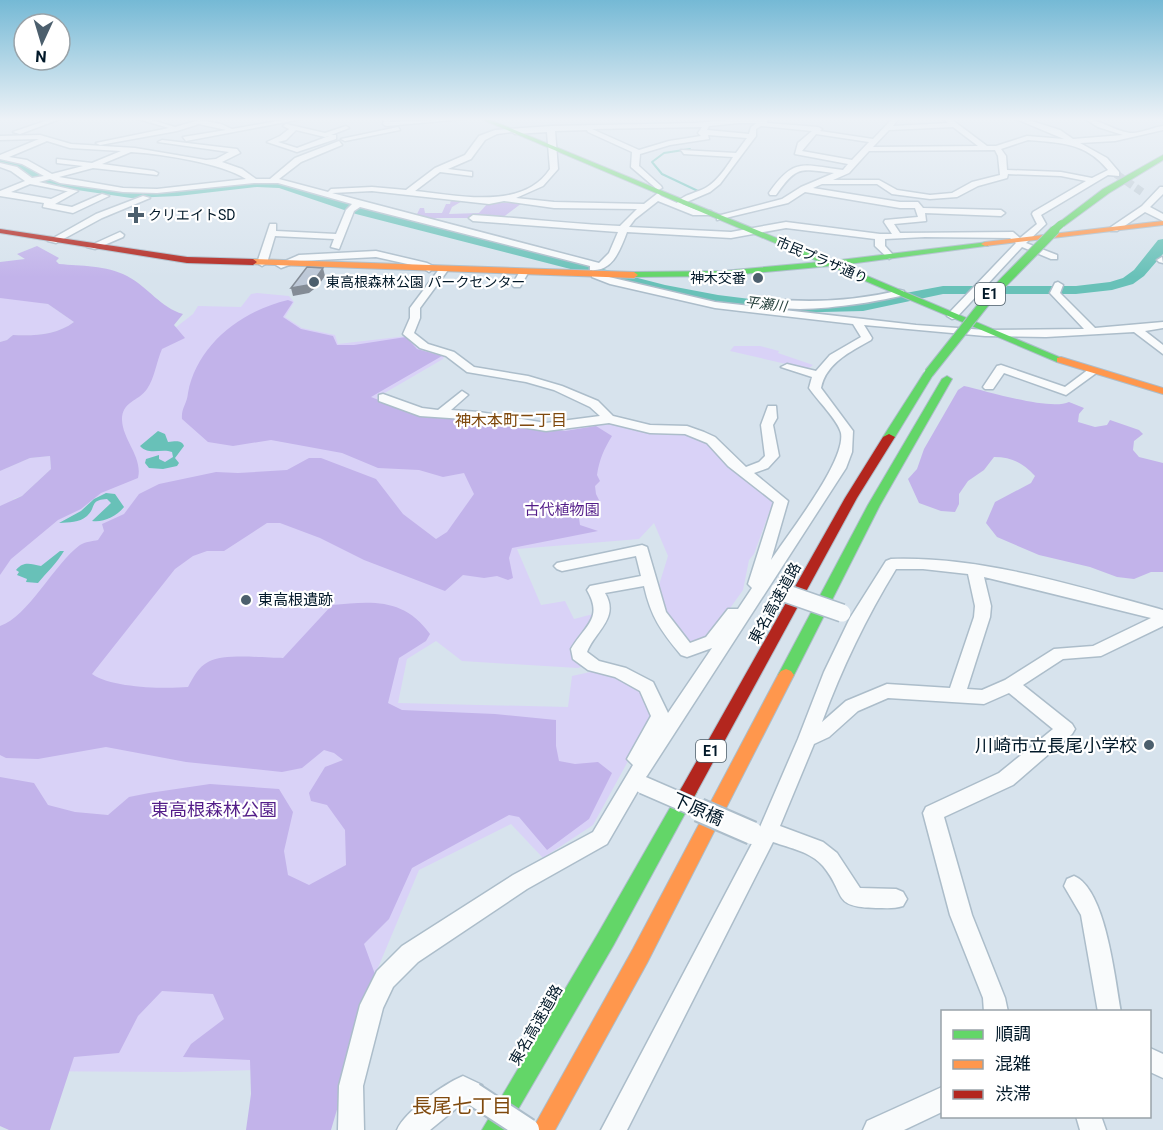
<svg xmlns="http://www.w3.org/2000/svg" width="1163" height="1130" font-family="Roboto,'Noto Sans JP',sans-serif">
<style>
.green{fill:#d9d2f7}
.forest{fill:#c2b3ea}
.water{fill:#68c1b8}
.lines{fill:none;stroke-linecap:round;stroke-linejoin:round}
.stream{stroke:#68c1b8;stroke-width:2}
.river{fill:#68c1b8;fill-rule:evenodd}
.street-tunnel{stroke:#b7c5cf;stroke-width:8;stroke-dasharray:8 4;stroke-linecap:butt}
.street-casing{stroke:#acbdca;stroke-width:3}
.fast-casing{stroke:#acbdca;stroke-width:2}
.slow-casing{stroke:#acbdca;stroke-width:2}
.jam-casing{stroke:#acbdca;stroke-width:2}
.street{fill:#f9fbfc;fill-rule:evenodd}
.fast{fill:#63d668;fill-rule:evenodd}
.slow{fill:#ff974d;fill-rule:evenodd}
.jam{fill:#b3261e;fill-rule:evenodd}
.street-bridge-far1-casing{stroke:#acbdca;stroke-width:20;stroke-linecap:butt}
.street-bridge-casing{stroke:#acbdca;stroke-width:26;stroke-linecap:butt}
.fast-bridge-far1-casing{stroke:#acbdca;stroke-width:8;stroke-linecap:butt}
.fast-bridge-casing{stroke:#acbdca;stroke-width:11;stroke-linecap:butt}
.street-bridge-far1{stroke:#f9fbfc;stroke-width:17}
.street-bridge{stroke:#f9fbfc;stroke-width:22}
.fast-bridge-far1{stroke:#63d668;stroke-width:7}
.fast-bridge{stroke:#63d668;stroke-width:9}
.shaded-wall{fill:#848c96}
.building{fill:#bdc8d7;stroke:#848c96;stroke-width:1.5}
.poi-dot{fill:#4c5f6d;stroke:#fff;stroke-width:2}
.labels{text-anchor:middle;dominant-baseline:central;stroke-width:4.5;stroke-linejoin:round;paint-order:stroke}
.far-poi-label{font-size:14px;fill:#011828;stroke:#fff;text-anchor:start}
.far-street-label{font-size:14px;fill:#011828;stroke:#fff}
.shield{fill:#fff;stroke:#4d5d68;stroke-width:1.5}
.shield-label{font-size:14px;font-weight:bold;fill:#011828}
.far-water-label{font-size:14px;font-style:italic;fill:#27413d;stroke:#fff}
.park-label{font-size:15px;fill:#531d89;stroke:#fff}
.poi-label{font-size:15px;fill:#011828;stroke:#fff;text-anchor:start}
.street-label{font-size:15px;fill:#011828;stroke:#fff}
.neighbourhood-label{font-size:16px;fill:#7f490d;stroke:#fff}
.near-poi-label{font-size:18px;fill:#011828;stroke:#fff;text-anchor:end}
.near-park-label{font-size:18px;fill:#531d89;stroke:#fff}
.near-street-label{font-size:18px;fill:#011828;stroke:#fff}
.near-neighbourhood-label{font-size:20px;fill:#7f490d;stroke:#fff}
</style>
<rect width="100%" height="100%" fill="#d7e3ed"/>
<g class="green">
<polygon points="257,293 289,296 294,302 285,317 302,328 335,335 338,344 407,336 445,355 443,359 376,398 419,414 453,415 546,428 605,420 689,432 708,441 756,489 773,502 754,554 749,560 743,590 708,639 688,648 655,598 668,556 654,523 639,539 517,549 541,605 565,601 574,619 601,612 577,648 586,665 578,668 462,661 436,641 407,659 398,703 568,707 572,676 595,671 606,671 642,688 654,710 650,721 593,825 543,858 511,824 419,870 336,1068 180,1072 0,1071 0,471 30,458 50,456 51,469 22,496 13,499 54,520 114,412 175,328 193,314 198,306 241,307 251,294"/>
<path d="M0,296l48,8 26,18c-17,13 -40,14 -61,13l-6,5 -7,2z"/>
<polygon points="734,346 760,346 779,351 778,353 813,365 808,369 730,351"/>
</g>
<g class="forest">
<polygon points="449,200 464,200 452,207 449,214 479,213 489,202 522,203 502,218 437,218 425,221 415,218 420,208 424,208 425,213 442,213 446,204 450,204 451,200"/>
<path d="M37,246l22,12 -3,3 3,3c22,2 47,1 68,12 21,11 34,32 56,38l-9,11 11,13 -23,11c-6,14 -7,28 -15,40 -9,13 -25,12 -25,31 1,21 21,37 16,58l-37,15 -20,16 -23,11 -47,39 -11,16v-69l22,-10 29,-27 -1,-13 -20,2 -30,13v-129l7,-2 6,-5c21,1 44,0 61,-13l-26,-18 -48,-6v-36l25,-3 -8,-5z"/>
<path d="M288,300l5,2 -10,15 18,12 32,7 4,9h17l52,-8 11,12 25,7 -71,41 48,19 76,6 70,9 31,-5 16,10c-8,13 -13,24 -15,39l3,6 -5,5 1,8 5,10 -8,7 -14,7 1,7 18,6 -86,17 -3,10 4,20 -5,2 -11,-4 -13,2 -21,-3 -18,16 -81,-31 -44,-22 -40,-15h-13l-43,28h-17l-14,5 -18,13 -83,105c20,14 71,15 96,13 5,-9 10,-20 20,-25 16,-9 56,-4 75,-4l49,-53c41,-4 72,-7 98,29l-4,7 -27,17 -11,45 14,7 93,4 61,6v26l3,15 16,3 23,-2 14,11 -23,46 -42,31 -28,-33 -10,-2 -97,53 -23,51 -25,25 12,33 -45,153h-85l5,-36 -1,-34 -67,-3 8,-13 33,-25 -11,-25 -51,-3 -24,25 -19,37 -45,4 -24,73h-41l-9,-4v-349l34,6 14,22 27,7 33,3 21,-18 20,-4 61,-9 69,5 14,23 -9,39 4,24 21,10 37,-20 -1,-35 -18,-25 -16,-4 -2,-8 16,-26 18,-7 -9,-7 -10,-3 -22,18 -20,4 -96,-10 -80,-15 -68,12 -32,-1 -6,-3v-129c28,-9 54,-62 80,-81 5,-3 13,-4 18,-5l6,-9 -2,-7 22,-10 15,-20 20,-10 57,-12 22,1 49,-3 22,-12h12l55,21 27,35 33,25 11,-7 27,-38 -10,-21 -21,4 -24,-7 -41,-2 -36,-15 -71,-13 -38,6 -25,-4 -26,-23c-1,-11 5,-15 6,-26 9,-48 53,-82 100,-93z"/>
<path d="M964,386c23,5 86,25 105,16l15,6 -5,6 -1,8 17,5 12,-2 3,-5 29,10 4,4 -9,7 -1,9 6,7 24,6v109h-12l-17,7 -17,-2 -27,-10 -51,-12 -42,-18 -11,-14 9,-21 36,-19 4,-7c-12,-13 -23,-19 -41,-19l-10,13 -16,11 -9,13v10l-4,8 -14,-1 -22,-8 -11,-24 9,-10 7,-20 34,-59z"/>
</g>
<g class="water">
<path d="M158,431l7,3 3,8c6,0 13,-3 16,4l-9,12 4,5 -2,3 -14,3 -14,-1 -4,-5 1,-4 13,-4v4l6,3 8,-5 -1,-5c-11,-4 -23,4 -32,-6z"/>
<path d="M106,493l9,1 9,13c-7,9 -21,16 -32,14l19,-18 -4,-4c-18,1 -10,8 -20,17 -8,7 -18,6 -28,7l22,-12 13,-12z"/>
<path d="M60,551h4c-7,12 -17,21 -26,32l-12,-1 1,-3 -10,-4 2,-3 -3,-2c8,-9 14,-6 25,-4z"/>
</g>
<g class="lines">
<polyline class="stream" points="690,149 664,153 652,162 662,174 698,191"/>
<polygon class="river" points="0,157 19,162 56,180 131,190 178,188 257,179 280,181 366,208 665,285 718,295 782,303 863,301 943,286 1076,286 1110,282 1123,278 1134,270 1158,240 1163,239 1163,254 1144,276 1133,284 1112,290 1076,294 943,294 863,311 782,313 718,305 664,293 356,214 279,188 257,187 178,196 131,198 50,186 0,163"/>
<polyline class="street-tunnel" points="1116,174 1142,192"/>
<g class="street-casing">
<g id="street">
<polygon points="51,119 60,119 20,134 13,132"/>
<polygon points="138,119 148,119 175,127 199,120 221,124 232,129 289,119 302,119 186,141 183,137 226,130 199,124 177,131 100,145 96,143 169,128"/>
<polygon points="384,119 390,119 390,122 464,119 386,126 383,124"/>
<path d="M739,119h29l-1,4 51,4 4,2 -2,2 53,8 19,-20h6l-5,7 55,-3 -4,-4h7l36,27h9l31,-10 37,3 -48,-20h9l35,11 13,9 50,-4 -25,-8 -13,-8c15,0 29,12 45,14 10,1 23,-6 33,-7v4l-48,11 -35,2 27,15 12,14v4l-11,-1 -67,40 5,9 -20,19 31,12v4h-6l-29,-12 -66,71 -4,1 -5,-3 1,-2 68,-71 -6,-5 -85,-1 -40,2v7l9,10 -5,3 -14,-13v-7l-89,-11 -55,10 -104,-6c-7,18 -14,40 -37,38v-4l-230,-59 -6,4 -15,38 -8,-2 3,-8 -59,-3 -8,27 -5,3 -5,-3 13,-39h6v7l60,3 10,-24 6,-6 -74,-21h-24l-97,10 -34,-1 -63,-9 -10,-4 -11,3 39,9 -23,13 17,3 30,-13 7,2 -36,17 -30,-6 1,-4 -44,-7v-5l25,-10 -14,-10 -11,-4v-4l17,4 15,11 12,-2 -22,-12 -22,-5v-4l39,-16 -39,1v-4l40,-1 31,9 64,4 71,12 10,-1 13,-7 -71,-10 4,-2 75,9 3,4 -18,9 20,7 14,10h14l25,-21 44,-17 3,4 -41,17 -22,17 49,13 3,-3 41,-2 34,3 29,-22 30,-13 14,-19 16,-6 57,-4 144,-3zM739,123h18l-6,4 -2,7 -42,-4 2,-4zM761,126l51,5 -14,12 -3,11 53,10 -5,6c-40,-5 -49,-13 -74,23l1,2h6c21,-30 24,-26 58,-22l-33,14 -19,12 -65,17v4l71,-17 17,-11 95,16h15l3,9 -33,3 -1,2 8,12h-12l-94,-12 -55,10 -102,-5 6,-8 23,-18 35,14h18v-4l-14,-1 -15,-6 28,-12 10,-8 36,-48v-7zM702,127l-4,6 3,3 -32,5 -30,9 -47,-21zM953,127l25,19 -105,1 16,-17zM587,130l1,2 44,20 -1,15 27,23 4,-2 -1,-2 -22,-20 1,-12 30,-9 39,-6 -1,-4 39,3 -11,15 -55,-3 3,4 49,3c-7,11 -15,23 -26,30 -9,6 -24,7 -30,16l-16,-7 -3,-3 -14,11 -90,-2 -38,-4 27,-12 15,-17 -3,-38zM512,132l3,2 32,-2 3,37c-27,42 -94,26 -135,22l25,-19 32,4v-4l-24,-3 23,-10 14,-19 12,-6zM816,134l53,8 -17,18 -50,-9zM1028,140c33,3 57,2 80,30l-16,8 -31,-6 -54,-2 -1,-14 -5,-7zM47,141l23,7 51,3 -29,12 -35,-4v4l26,3 -31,8 -25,-14 -18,-3zM995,150l3,6 2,19 -28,7 -20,11 -22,2 -33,-5 -18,-10h-46l16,-7 20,-22zM131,152c31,2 90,11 115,27l-89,10 -34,-1 -64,-11 34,-9 64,7 1,-2 -4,-2 -52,-7zM1008,174l53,2 25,5 -53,31 -1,2 5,10 -17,14 -7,-6 -113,1 -6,-9 32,-3 -1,-8 76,3 4,-3 -4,-3 -78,-2 -5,-6h-18l-87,-14 9,-4h55l15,10 38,5 27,-2 21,-11 29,-8zM30,184l36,7h2l-17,8 -40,-7zM372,191l117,13 15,-3 50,7 83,1 -17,17c-49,-2 -98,-8 -147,-11l-4,3 4,3 145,11 -9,21 -10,10 -267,-70z"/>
<path d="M286,124l39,9 21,-7 3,2 -18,7h5v4l-39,13 -30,-10 13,-6 9,-7 -6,-3zM296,130l29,7 4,-1 -32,12 -19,-6 8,-2z"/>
<polygon points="398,127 400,130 345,141 341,139"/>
<polygon points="1160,187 1163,187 1163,194 1150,207 1163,214 1163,221 1145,212 1117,231 1111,231 1111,227 1142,206"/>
<polygon points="143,196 150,198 102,218 56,243 48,241 96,214"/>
<polygon points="120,232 124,235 123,237 95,249 87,247"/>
<polygon points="376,251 427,263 435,267 429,272 421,267 376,257 300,261 281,268 276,265 299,255"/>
<polygon points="1162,257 1163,263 1159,262 1157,260"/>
<path d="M443,267l5,3 -28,38v10l-6,15 14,11 26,8 20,15 54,9 34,10 36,15 15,15 37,9 37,1 17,6 11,5 31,30 13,-5 6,-6 -4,-31 7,-19h8l1,12 -4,7 6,31 -11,12 -14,5 34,28 -17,59c17,-26 75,-99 70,-127 -3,-13 -24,-33 -32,-45l3,-11 -31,-10 6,-3 29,7 14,-16 31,-18 -8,-13 -138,-16 -105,-24 -18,-7v-4l123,29 201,23 69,5 99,-1 -34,-36 5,-10 3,-1 5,3 -3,8 35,35 68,-6v6l-18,3 18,14v9l-29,-22 -88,5 -61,-1 -121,-11 8,13 -1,2c-21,12 -45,23 -50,48l32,43 -1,21 -6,16 -203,314 -36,62 -80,45 -109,73 -25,25 -10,21 -20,78 1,44h-26l1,-44 21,-81 17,-34 25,-25 111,-71 80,-43 40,-67 -6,-6 24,-43 -11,-25 -25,-14 -27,-7 -15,-11 -2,-10c13,-23 33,-30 16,-59l3,-4 51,-10 -5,-20 -74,15 -5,-2 -3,-3 3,-3 85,-18 5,2 19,65 24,31 16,-6 22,-28h10l14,-21 -4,-4 26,-82 -46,-36 -21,-23 -22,-9 -35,-1 -41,-10 -63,8 -67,-11 -59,-4 -41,-15v-6l4,-1 39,14 16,2 24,-19 6,4 -17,15 28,2 67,11 54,-7 -10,-9 -36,-17 -28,-8 -59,-10 -21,-16 -26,-8 -17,-14 7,-16v-10l30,-40zM644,586c7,31 17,45 37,69l6,2 25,-9 -44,65 -15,-31 -27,-14 -27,-7 -12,-9c8,-21 33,-34 18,-59z"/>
<polygon points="520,271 528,273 520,287 514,287 512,285"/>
<path d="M900,290l4,1v4c-27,7 -120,23 -141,7l5,-3c45,4 88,2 132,-9z"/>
<polygon points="1001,365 1065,387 1089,369 1093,368 1099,371 1066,395 1004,373 993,389 985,389 983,387 997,366"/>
<path d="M891,559c91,-3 185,27 272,51v16l-62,30 -38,3 -40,26 49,39 3,5 -3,5 -59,51 -69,32 28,98 33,83 3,14h-24l-1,-14 -33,-83 -27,-102 3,-6 73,-34 54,-44 -44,-36 -25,11 -96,-6 -30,13 -29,26 -15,7 -34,82 43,16 14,11 23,35 36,1 7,3 4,7 -4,7c-9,3 -17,2 -27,2 -45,-1 -29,-13 -53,-42 -12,-14 -33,-18 -50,-24l-146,288h-26l156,-296 41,-95 26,-67 26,-54 36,-57zM896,569h27l45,5 7,32 -1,11 -24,71 -63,-4 -41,17 -24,21c20,-54 44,-104 74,-153zM984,577l167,41 -58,28 -39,3 -49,31 -23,10 -15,-1 23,-72 1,-11z"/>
<path d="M1074,876c32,13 41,104 47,136h-23l-17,-97 -17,-29 3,-7z"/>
<polygon points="1150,1048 1163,1054 1163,1078 1150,1072"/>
<path d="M463,1076l19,9 3,9 -3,9 -9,3 -9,-4 -34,28h-33c8,-19 47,-46 66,-54z"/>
<polygon points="942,1087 942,1112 904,1130 863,1130 867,1121"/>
<polygon points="1076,1116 1101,1116 1106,1130 1080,1130"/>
</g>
</g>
<g class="fast-casing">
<g id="fast">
<polygon points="481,119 488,119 832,261 988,242 988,246 985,246 841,265 1066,360 1065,362 1057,362 830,266 722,276 631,277 631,273 634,272 722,271 820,262"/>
<polygon points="1163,155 1163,160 1109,193 1064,226 1057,224 1103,189"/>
<polygon points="929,370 934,373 895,437 889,440 885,439 883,437 924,373"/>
<polygon points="947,376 952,379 880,505 794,675 791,679 781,679 778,675 868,505 942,379"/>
<polygon points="688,785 694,787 697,792 694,797 613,946 506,1130 482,1130 599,932 682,787"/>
</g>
</g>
<g class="slow-casing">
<g id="slow">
<polygon points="1163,221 1163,225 985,246 981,244 985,242"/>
<polygon points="253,259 634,272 638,275 634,278 250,264 250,260"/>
<polygon points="1061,357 1163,388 1163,394 1057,362 1057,358"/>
<polygon points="786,669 791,671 794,675 647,963 555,1130 532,1130 633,949 778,675 781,671"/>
</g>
</g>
<g class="jam-casing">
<g id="jam">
<polygon points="0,229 187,257 253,259 257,262 253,265 187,263 0,233"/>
<polygon points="889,434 895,437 857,498 694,797 688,799 682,797 679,792 682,787 845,498 883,437"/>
</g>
</g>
<use href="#street" class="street"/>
<use href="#fast" class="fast"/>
<use href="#slow" class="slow"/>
<use href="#jam" class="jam"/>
<g class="street-bridge-far1-casing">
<g id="street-bridge-far1">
<polyline points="779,591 842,613"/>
<polyline points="643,785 703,811"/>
</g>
</g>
<g class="street-bridge-casing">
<g id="street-bridge">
<polyline points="699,810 752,833"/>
<polyline points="473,1094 528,1130"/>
</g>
</g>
<g class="fast-bridge-far1-casing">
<polyline id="fast-bridge-far1" points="1053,231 1061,224"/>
</g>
<g class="fast-bridge-casing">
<polyline id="fast-bridge" points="929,373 991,295 1055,230"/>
</g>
<use href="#street-bridge-far1" class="street-bridge-far1"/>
<use href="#street-bridge" class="street-bridge"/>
<use href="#fast-bridge-far1" class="fast-bridge-far1"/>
<use href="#fast-bridge" class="fast-bridge"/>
</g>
<polygon class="shaded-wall" points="323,268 325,276 318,286 309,293 293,296 291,288"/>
<polygon class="building" points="307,267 323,268 316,278 308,285 291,288"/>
<linearGradient id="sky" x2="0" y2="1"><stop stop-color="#75b9d5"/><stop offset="0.43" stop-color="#edf2f7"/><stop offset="1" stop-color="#edf2f7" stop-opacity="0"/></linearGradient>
<rect width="1163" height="277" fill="url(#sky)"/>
<g class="poi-dot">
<path d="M133 206h6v6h6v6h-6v6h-6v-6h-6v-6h6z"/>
<circle cx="758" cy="278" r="6"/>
<circle cx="314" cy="282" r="6"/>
<circle cx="246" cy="600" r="6"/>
<circle cx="1149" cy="745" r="6"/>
</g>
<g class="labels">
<g class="far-poi-label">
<text x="148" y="215">クリエイトSD</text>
<text x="746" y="278" text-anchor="end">神木交番</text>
<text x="326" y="282">東高根森林公園 パークセンター</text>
</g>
<g class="far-street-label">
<text transform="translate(822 260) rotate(23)">市民プラザ通り</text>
</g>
<g class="shield">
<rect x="975" y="283" width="30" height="22" rx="4.5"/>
<rect x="696" y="740" width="30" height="22" rx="4.5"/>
</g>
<g class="shield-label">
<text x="990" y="294">E1</text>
<text x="711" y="751">E1</text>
</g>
<g class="far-water-label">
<text transform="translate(766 304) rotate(7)">平瀬川</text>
</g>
<g class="park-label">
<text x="562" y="510">古代植物園</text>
</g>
<g class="poi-label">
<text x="258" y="600">東高根遺跡</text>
</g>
<g class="street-label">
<text transform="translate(775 603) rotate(-61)">東名高速道路</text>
<text transform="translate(536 1025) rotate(-60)">東名高速道路</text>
</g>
<g class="neighbourhood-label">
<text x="511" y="420">神木本町二丁目</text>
</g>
<g class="near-poi-label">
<text x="1137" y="745">川崎市立長尾小学校</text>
</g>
<g class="near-park-label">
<text x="214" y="809">東高根森林公園</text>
</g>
<g class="near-street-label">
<text transform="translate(698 809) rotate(24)">下原橋</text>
</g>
<g class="near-neighbourhood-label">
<text x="462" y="1106">長尾七丁目</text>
</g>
</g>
<rect x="941" y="1010" width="210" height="108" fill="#ffffff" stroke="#99a3a9" stroke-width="1.5"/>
<rect x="953" y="1030" width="30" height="9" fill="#63d668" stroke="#99a3a9" stroke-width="1.5"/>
<text x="995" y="1040" font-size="18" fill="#011828">順調</text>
<rect x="953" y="1060" width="30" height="9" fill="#ff974d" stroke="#99a3a9" stroke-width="1.5"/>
<text x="995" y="1070" font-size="18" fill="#011828">混雑</text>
<rect x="953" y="1090" width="30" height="9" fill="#b3261e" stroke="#99a3a9" stroke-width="1.5"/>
<text x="995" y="1100" font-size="18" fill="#011828">渋滞</text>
<g transform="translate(42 42) rotate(184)"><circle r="28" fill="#ffffff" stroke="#99a3a9" stroke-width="1.5"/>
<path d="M0-4.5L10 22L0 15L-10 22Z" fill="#4c5f6d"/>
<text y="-9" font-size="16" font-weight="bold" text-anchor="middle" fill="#011828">N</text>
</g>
</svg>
